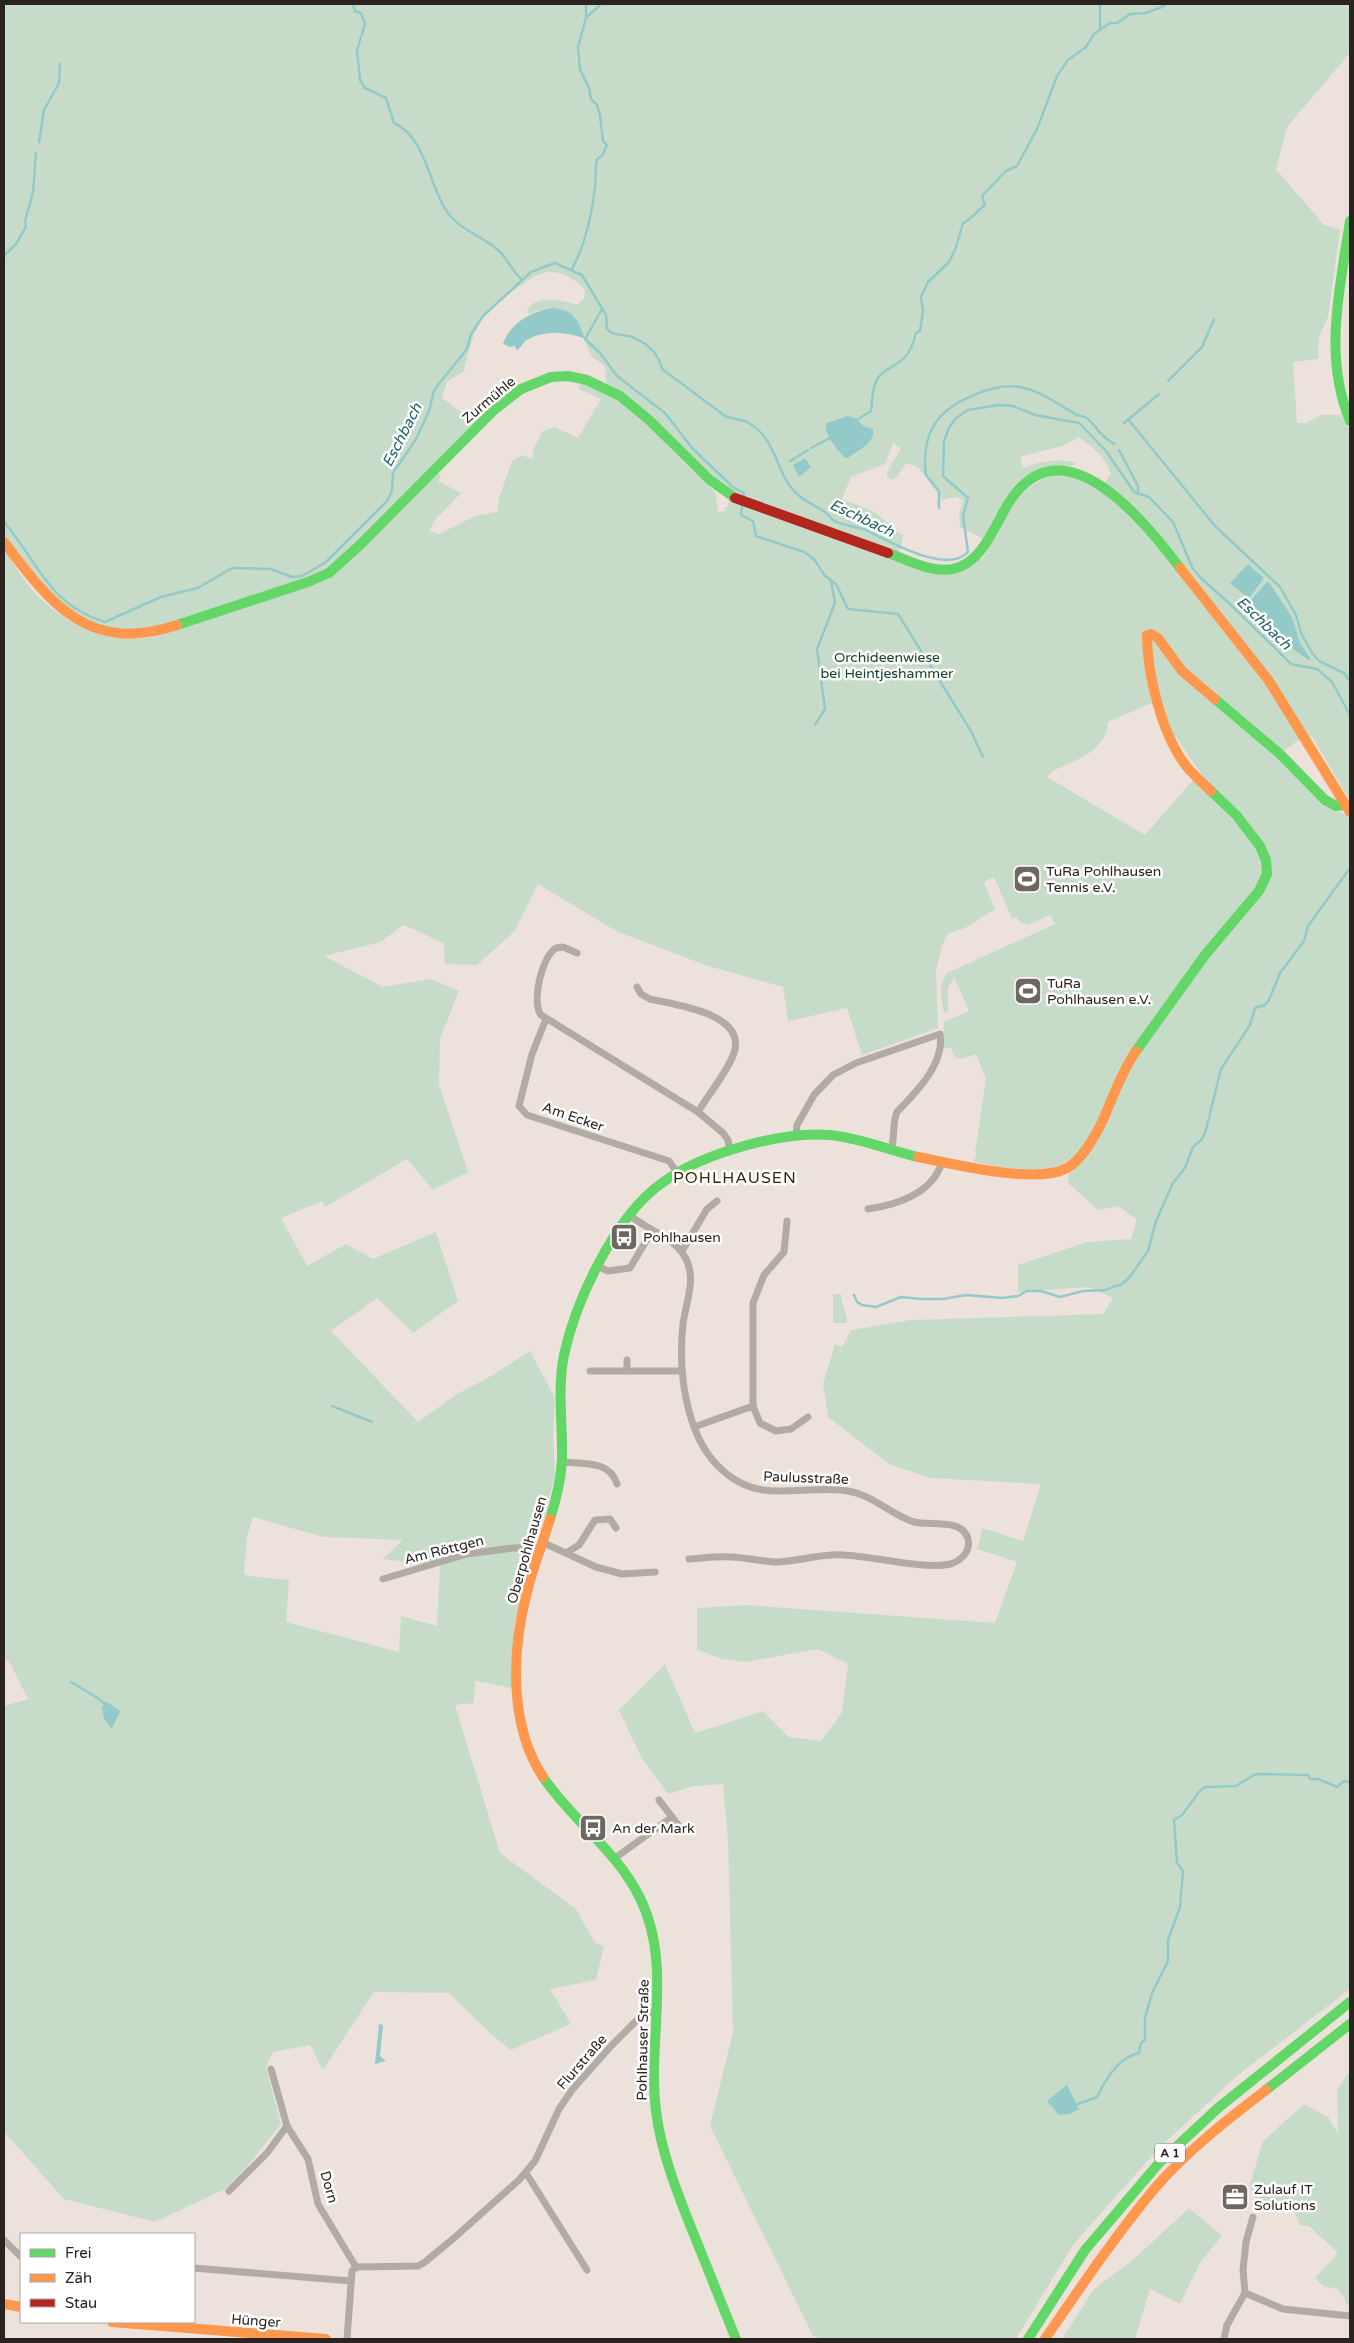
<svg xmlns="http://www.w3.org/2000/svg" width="1354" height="2343" font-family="'Varela Round',sans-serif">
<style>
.green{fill:#c7dcc8;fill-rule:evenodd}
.water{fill:#93cac9}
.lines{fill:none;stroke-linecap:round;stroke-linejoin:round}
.stream{stroke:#93cac9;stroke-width:2.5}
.street{stroke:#b1aba3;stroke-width:7}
.fast{stroke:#63d668;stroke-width:10}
.slow{stroke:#ff974d;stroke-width:10}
.jam{stroke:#b3261e;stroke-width:10}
.labels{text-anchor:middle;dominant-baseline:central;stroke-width:5;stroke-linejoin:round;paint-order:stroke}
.shield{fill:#fff;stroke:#6b6562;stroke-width:1}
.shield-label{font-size:12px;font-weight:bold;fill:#2b231f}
.street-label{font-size:14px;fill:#2b231f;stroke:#fff}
.park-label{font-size:14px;fill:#16432a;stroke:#fff}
.poi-label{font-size:14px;fill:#2b231f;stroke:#fff;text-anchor:start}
.water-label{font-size:15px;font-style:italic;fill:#1f6365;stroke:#fff}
.quarter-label{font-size:16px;letter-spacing:1px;fill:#2f2c01;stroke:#fff}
</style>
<rect width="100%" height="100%" fill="#ede2db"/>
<g class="green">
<path d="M4,4h1346v49l-63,74 -11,42 48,56 16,4 -12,88 -9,20 -1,22 -25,3 4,61h9l15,-8h20l9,16v370l-37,-63 -7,-4 -23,-37 -179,-213 7,-11c-6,-16 -19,-26 -32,-36l-16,9 -43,11 3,11c19,-7 34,-10 54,-5 -8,6 -20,2 -30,5 -35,9 -48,42 -63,71l-24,-12 -1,-11 4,-16 -7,-3 -13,3 -25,-33 -12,-4 -10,15 -5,2 -4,-3v-5l14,-24 -8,-5 -8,21 -34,13 -9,22 33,13 28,24 -4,19 -167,-62 -116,-104 -10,-6 -1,-17 -14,-10 -17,-41 -34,-5 -11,4 -2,-5c13,-15 33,-9 50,-4l7,-7 1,-8c-8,-10 -23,-19 -37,-18 -17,1 -59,37 -68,51 -8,14 -13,32 -16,48l-17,11 -5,16 34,25 -110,111 -41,37 -23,9 -149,48 -10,2 -35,-1 -30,-13 -21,-15 -24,-26 -29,-39zM1248,564l16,14 -14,19 -17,-17z"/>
<path d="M581,382l26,10 32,24 48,50 22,19 7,9 2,18 8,-1 -1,-4h3l1,-8 169,63 39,12 17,-1 9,-3 17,-12 2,1c21,-30 30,-70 66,-82 11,-4 27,-1 37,4 33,14 73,68 96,96 30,37 62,74 89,113 11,16 20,33 30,49l-15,11 -6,11 49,47 17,6 5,6v1169l-112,86 -80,74 -85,96 -57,94h-191l-12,-3 -103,-210 23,-94 -5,-192 -5,-56 -29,2 -26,8 -27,-37 -22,-47 46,-46 30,69 68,-22 26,26 32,4 21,-29 6,-48 -30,-15 -72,13 -24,-3 -25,-9v-42l49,-3 249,18 22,-61 -40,-13 6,-21 40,13 18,-57 -111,-6 -41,-14 -61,-47 -5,-33 12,-40 7,3 9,-17 59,-10 193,-6 10,-16 -24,-11 -71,5v-27l69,-23 44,-3 6,-19 -19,-14 -20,4 -30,-27 2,-24c-28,20 -66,8 -97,3l4,-8 -2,-2 11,-73 -10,-25 -13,5 -8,-1 -4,-10h-8l1,-26 25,-11 -15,-34 -6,11v21l-1,4h-3c-3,-13 -6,-30 3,-40l108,-49 -5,-9 -22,10 -7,-2 -5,-6 -4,2 -18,-42 -10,5 11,27 -30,19 -16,5 -7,12 -6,26 2,57 -76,27 -15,-47 -59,13 -5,-34 -78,-22 -89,-34 -78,-47 -24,48 -37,33 -32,-1 -1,-21 -41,-18 -22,17 -57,14 59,31 48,-8 28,12 -19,48 -1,46 29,87 -35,18 -26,-31 -82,48 -3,-6 -41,17 26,48 39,-22 27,15 63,-27 22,69 -45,32 -36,-35 -46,33 87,91 39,-28 29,-15 44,-28 25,47 -2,38 2,40 -14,52 -10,23 -17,75 -2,62 -37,-7 -1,22 -19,2 45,148 76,56 19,34 9,3 -8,34 -46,9 21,35 -60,26 -20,-16 -42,-41 -75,-1 -51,78 -13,-25 -37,7 -7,15 15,57 -36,45 -20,20 -70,33 -91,-23 -59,-66 -1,-427 24,-7 -19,-38 -5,-1v-1110c11,15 21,33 34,46 34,33 74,49 120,40l178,-63 102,-102 3,6 -3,4 23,12 -25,26 -7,12 10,3 36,-18 22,-4 2,-14 13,-37 10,-6 10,4 2,-11 9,-17 12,-4 23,11 23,-39 -22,-10zM1152,703l48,69 -55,63 -98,-58 6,-6c23,-12 53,-18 55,-49zM253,1517l70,20 80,3 -21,19 58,7 -3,60 -36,-10 -2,36 -113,-30 3,-42 -41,-4 -4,-3 3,-36z"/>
<path d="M833,1294h8c0,11 6,18 6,29h-14z"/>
<polygon points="1350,2070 1350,2308 1338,2289 1323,2286 1315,2278 1338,2253 1309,2226 1300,2225 1290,2204 1283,2212 1257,2204 1250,2184 1263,2141 1304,2104 1328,2117 1338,2134 1337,2090"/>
<polygon points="1189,2208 1222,2236 1201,2261 1180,2304 1150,2289 1135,2339 1062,2339 1094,2289 1133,2260"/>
</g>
<g class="water">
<path d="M553,308c22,2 25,12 32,31 -17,-7 -41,-9 -58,1 -5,3 -6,9 -11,10l-1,-4 -5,1 -7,-3c7,-21 29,-33 50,-36z"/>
<path d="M848,416l10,3c3,8 8,8 15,10 3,14 -15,21 -25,29l-4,-1c-7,-8 -20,-22 -18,-34z"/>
<polygon points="805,458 811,467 799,477 793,465"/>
<polygon points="1248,564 1264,578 1250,597 1247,597 1230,583"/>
<polygon points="1268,581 1292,617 1300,643 1310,658 1310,661 1293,649 1250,607 1251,600"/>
<polygon points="107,1702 120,1711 112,1729 104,1719 102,1707"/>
<polygon points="379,2024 383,2025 380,2056 386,2061 375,2064"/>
<polygon points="1067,2085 1079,2109 1070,2114 1059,2115 1047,2101"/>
</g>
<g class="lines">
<g class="stream">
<path d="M353,4l2,7 6,2 4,11 -8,26 3,30 5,8 21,10 8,25c30,13 35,58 50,84 12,22 37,28 54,43 10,9 14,21 24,30"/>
<polyline points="586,17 586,4"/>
<polyline points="1100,30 1100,4"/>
<polyline points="39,142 44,110 59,83 60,64"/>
<polyline points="4,256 16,244 26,227 25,221 33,192 36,153"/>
<path d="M572,269c13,-24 20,-55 23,-83 1,-9 0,-18 2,-27l5,-3 5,-11 -4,-4 -3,-26 -3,-10 -6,-6 -2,-11 -9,-19 -2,-22 8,-29 15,-14"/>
<polyline points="602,309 585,339 600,353 617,376 665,413 693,449 733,487 744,493 743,499"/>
<polyline points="1168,381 1202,347 1214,319"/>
<path d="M858,419l13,-8c1,-7 1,-20 4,-27 5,-15 20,-16 29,-26 7,-6 10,-17 12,-25l4,-2 3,-20 -2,-14 7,-15 21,-20 6,-12 8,-27c8,-3 14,-12 22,-18l-3,-9 24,-25 11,-5 20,-37 20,-53 11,-16 18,-13 8,-13 16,-11h7l13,-9 16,-1 16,-6 4,-3"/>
<polyline points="1128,419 1215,526 1280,587 1296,615 1301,633 1312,653 1319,661 1344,673 1350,681"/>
<polyline points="1124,423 1159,394"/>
<polyline points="811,448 830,438"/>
<polyline points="1119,450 1138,486 1138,493"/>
<polyline points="790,461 808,450"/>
<polyline points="742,506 741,515 753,521 756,536 804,552 814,559 825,576 836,584 848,609 898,614 971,731 983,757"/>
<path d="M939,508v-17l-13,-16c-2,-16 -1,-34 7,-48 13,-25 60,-44 86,-40 21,3 40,18 58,28 15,1 19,17 30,24 2,2 5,3 7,5"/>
<path d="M4,522c34,39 44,83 101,100l56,-25 37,-9 34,-20 39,1 21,8 10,-1 24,-14 61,-61 5,-10 1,-18 23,-34 13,-28 5,-21 33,-41 4,-15 12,-18 48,-44 24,-9 27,12 24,40 1,14c6,7 14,5 22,7 16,5 30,17 33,33l63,47c7,3 16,3 22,6 31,17 28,51 49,71 8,8 20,13 29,19 3,2 5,6 8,8 9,6 23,6 33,10 22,11 81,45 102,22l-5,-36 5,-18 -25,-22 1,-35 5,-13 7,-10 12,-8 31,-5 14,1 22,9 44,8 27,28 28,41 15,5 24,25 20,47 8,9 31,28 59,58 26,5 15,13 18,33"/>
<polyline points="815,725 825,709 817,649 835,603 831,580"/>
<polyline points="854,1295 857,1302 862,1305 876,1307 901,1297 922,1299 943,1299 966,1295 1002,1298 1018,1296 1027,1291 1041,1291 1060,1297 1083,1291 1105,1290 1122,1284 1129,1278 1148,1251 1156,1221 1173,1183 1185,1168 1193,1147 1202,1139 1206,1130 1221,1069 1250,1025 1255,1008 1265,1005 1269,1000 1280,973 1304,941 1308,926 1350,868"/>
<polyline points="332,1406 372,1422"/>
<polyline points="71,1682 99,1699 105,1704"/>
<path d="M1078,2104l19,-7c8,-17 22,-40 42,-44l2,-10 4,-3v-22l7,-25 16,-32v-21l12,-33 3,-36 -6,-8 -3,-43 8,-5 17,-23 6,-5 31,-1 20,-12 52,1 2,4h8l19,8 7,-6 6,1"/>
</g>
<g class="street">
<path d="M577,953l-14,-6 -7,1c-14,8 -25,54 -15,67l157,97 25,21 5,7 2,11"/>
<path d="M637,987l4,7 9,5c25,6 97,14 84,54 -7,20 -25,40 -36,59"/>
<polyline points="546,1019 532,1054 519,1106 527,1115 669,1161 677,1172"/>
<path d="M796,1135l1,-10 17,-30 19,-20 23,-12 84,-29c5,30 -24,58 -43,78 -5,12 -2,26 -6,38"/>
<path d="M868,1209c29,-4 65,-16 74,-47"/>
<path d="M631,1216c16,14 43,21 54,41 12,21 1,45 -2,67 -5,45 2,109 35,142 41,42 83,17 130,25 25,4 43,24 66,31 16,4 49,-4 54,17 3,12 -7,22 -18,25 -25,6 -78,-8 -107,-9 -22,-2 -45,7 -68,7 -14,-1 -29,-4 -43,-5 -14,-1 -29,1 -43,2"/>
<polyline points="787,1221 784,1252 764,1275 753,1303 753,1406 760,1423 776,1431 791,1429 808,1417"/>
<polyline points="682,1251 707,1209 717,1201"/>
<polyline points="597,1266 608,1271 630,1268 652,1231"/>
<polyline points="627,1360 627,1371"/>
<polyline points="590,1371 682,1371"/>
<polyline points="694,1427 753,1406"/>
<path d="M562,1462c20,2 48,-2 55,22"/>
<polyline points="542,1542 596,1567 622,1574 655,1572"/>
<polyline points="566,1553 579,1545 595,1520 610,1519 616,1528"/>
<polyline points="383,1579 467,1554 513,1548 540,1547"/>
<polyline points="659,1800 682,1830"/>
<polyline points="615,1858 672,1817"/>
<polyline points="271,2069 287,2126 308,2159 318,2204 356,2267"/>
<polyline points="526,2173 587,2270"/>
<polyline points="229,2191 267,2153 287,2126"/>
<polyline points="4,2240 21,2257"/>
<polyline points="356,2267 418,2266 425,2262 454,2238 519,2180 535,2161 559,2109 572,2090 612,2045 642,2015 658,2010"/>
<polyline points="194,2268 351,2281"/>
<polyline points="1245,2293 1283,2309 1350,2316"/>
<polyline points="347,2339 352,2271 356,2267"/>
<polyline points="1224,2339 1227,2325 1245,2293 1243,2270 1246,2242 1253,2217"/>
</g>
<g class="fast">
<path d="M1350,221c-10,67 -27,135 0,200"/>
<path d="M888,553c20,7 43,20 65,16 29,-6 41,-42 55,-65 54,-87 136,17 172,64"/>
<polyline points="177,625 308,582 329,573 361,544 494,410 521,389 551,377 568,376 587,380 620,396 648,419 710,480 735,498"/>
<polyline points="1215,699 1280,754 1325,800 1336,806 1345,805"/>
<polyline points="1136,1051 1205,955 1259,891 1267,874 1266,860 1260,846 1237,816 1211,791"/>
<path d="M550,1519c6,-19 11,-39 12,-59 1,-35 -5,-70 2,-105 12,-55 51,-139 98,-172 24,-18 53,-29 82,-37 28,-8 57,-13 86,-11 30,3 59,15 88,22"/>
<path d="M543,1777c29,43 74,74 97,121 33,67 7,142 16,213 5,41 21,81 36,119 15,36 29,73 44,109"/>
<polyline points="1266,2090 1350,2024"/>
<polyline points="1028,2339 1085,2250 1159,2163 1218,2108 1350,2002"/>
</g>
<g class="slow">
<path d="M4,542c48,64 86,112 173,83"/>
<polyline points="1180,568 1269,681 1350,812"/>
<path d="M1211,791c-8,-8 -17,-15 -24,-24 -25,-31 -40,-93 -40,-132l4,-1 7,4 24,33 33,28"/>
<path d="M918,1157c36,7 118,28 149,11 15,-9 25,-27 33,-42 12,-25 20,-52 36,-75"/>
<path d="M543,1777c-34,-51 -31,-125 -17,-181 6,-26 16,-51 24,-77"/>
<polyline points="4,2304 21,2307"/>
<polyline points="112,2322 326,2339"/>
<path d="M1045,2339c35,-51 70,-103 110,-151 32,-37 73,-69 111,-98"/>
</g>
<polyline class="jam" points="735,498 888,553"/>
</g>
<defs>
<g id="stadium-square" transform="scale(1.4375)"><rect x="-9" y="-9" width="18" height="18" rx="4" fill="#6f6661" stroke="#fff"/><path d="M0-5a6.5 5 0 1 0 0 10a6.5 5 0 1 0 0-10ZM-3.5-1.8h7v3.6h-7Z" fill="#fff"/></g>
<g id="bus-square" transform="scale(1.4375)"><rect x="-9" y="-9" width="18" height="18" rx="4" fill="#6f6661" stroke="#fff"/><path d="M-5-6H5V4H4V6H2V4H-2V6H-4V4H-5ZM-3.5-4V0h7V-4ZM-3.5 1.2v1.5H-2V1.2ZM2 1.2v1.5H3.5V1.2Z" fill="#fff"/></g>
<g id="office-square" transform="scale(1.4375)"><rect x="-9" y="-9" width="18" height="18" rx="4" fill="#6f6661" stroke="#fff"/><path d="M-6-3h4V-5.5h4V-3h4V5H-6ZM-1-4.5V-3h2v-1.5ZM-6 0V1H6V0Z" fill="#fff"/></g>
</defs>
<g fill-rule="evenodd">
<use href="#stadium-square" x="1027" y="879"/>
<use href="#stadium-square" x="1028" y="991"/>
<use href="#bus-square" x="624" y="1237"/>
<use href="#bus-square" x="593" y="1828"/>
<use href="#office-square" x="1235" y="2197"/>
</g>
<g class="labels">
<rect class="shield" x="1155" y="2143.5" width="30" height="19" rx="4"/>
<g class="shield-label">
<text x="1170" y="2153">A 1</text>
</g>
<g class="street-label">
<text transform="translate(489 400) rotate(-40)">Zurmühle</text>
<text transform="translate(573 1117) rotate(19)">Am Ecker</text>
<text transform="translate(806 1478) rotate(2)">Paulusstraße</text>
<text transform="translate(444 1550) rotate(-14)">Am Röttgen</text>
<text transform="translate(527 1550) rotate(-74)">Oberpohlhausen</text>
<text transform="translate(643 2040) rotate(-89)">Pohlhauser Straße</text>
<text transform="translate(582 2062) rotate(-49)">Flurstraße</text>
<text transform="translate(329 2187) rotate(74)">Dorn</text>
<text transform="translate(256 2321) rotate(4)">Hünger</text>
</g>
<g class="park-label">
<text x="887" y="657">Orchideenwiese<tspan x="887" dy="16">bei Heintjeshammer</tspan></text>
</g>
<g class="poi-label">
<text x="1046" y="871">TuRa Pohlhausen<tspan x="1046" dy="16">Tennis e.V.</tspan></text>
<text x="1047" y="983">TuRa<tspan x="1047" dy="16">Pohlhausen e.V.</tspan></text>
<text x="643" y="1237">Pohlhausen</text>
<text x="612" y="1828">An der Mark</text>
<text x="1254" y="2189">Zulauf IT<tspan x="1254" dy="16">Solutions</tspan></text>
</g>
<g class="water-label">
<text transform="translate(402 435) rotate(-63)">Eschbach</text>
<text transform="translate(862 518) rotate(25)">Eschbach</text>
<text transform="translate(1264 623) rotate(44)">Eschbach</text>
</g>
<g class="quarter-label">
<text x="735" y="1178">POHLHAUSEN</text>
</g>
</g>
<rect width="1354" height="2343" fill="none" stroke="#2b231f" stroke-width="10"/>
<rect x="20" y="2233" width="175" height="90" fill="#ffffff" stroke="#aaa7a5"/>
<rect x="30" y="2249" width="25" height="8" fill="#63d668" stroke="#aaa7a5"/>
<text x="65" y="2258" font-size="15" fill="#2b231f">Frei</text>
<rect x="30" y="2274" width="25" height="8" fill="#ff974d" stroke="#aaa7a5"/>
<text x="65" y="2283" font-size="15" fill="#2b231f">Zäh</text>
<rect x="30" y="2299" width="25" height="8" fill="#b3261e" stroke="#aaa7a5"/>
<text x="65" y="2308" font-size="15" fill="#2b231f">Stau</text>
</svg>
